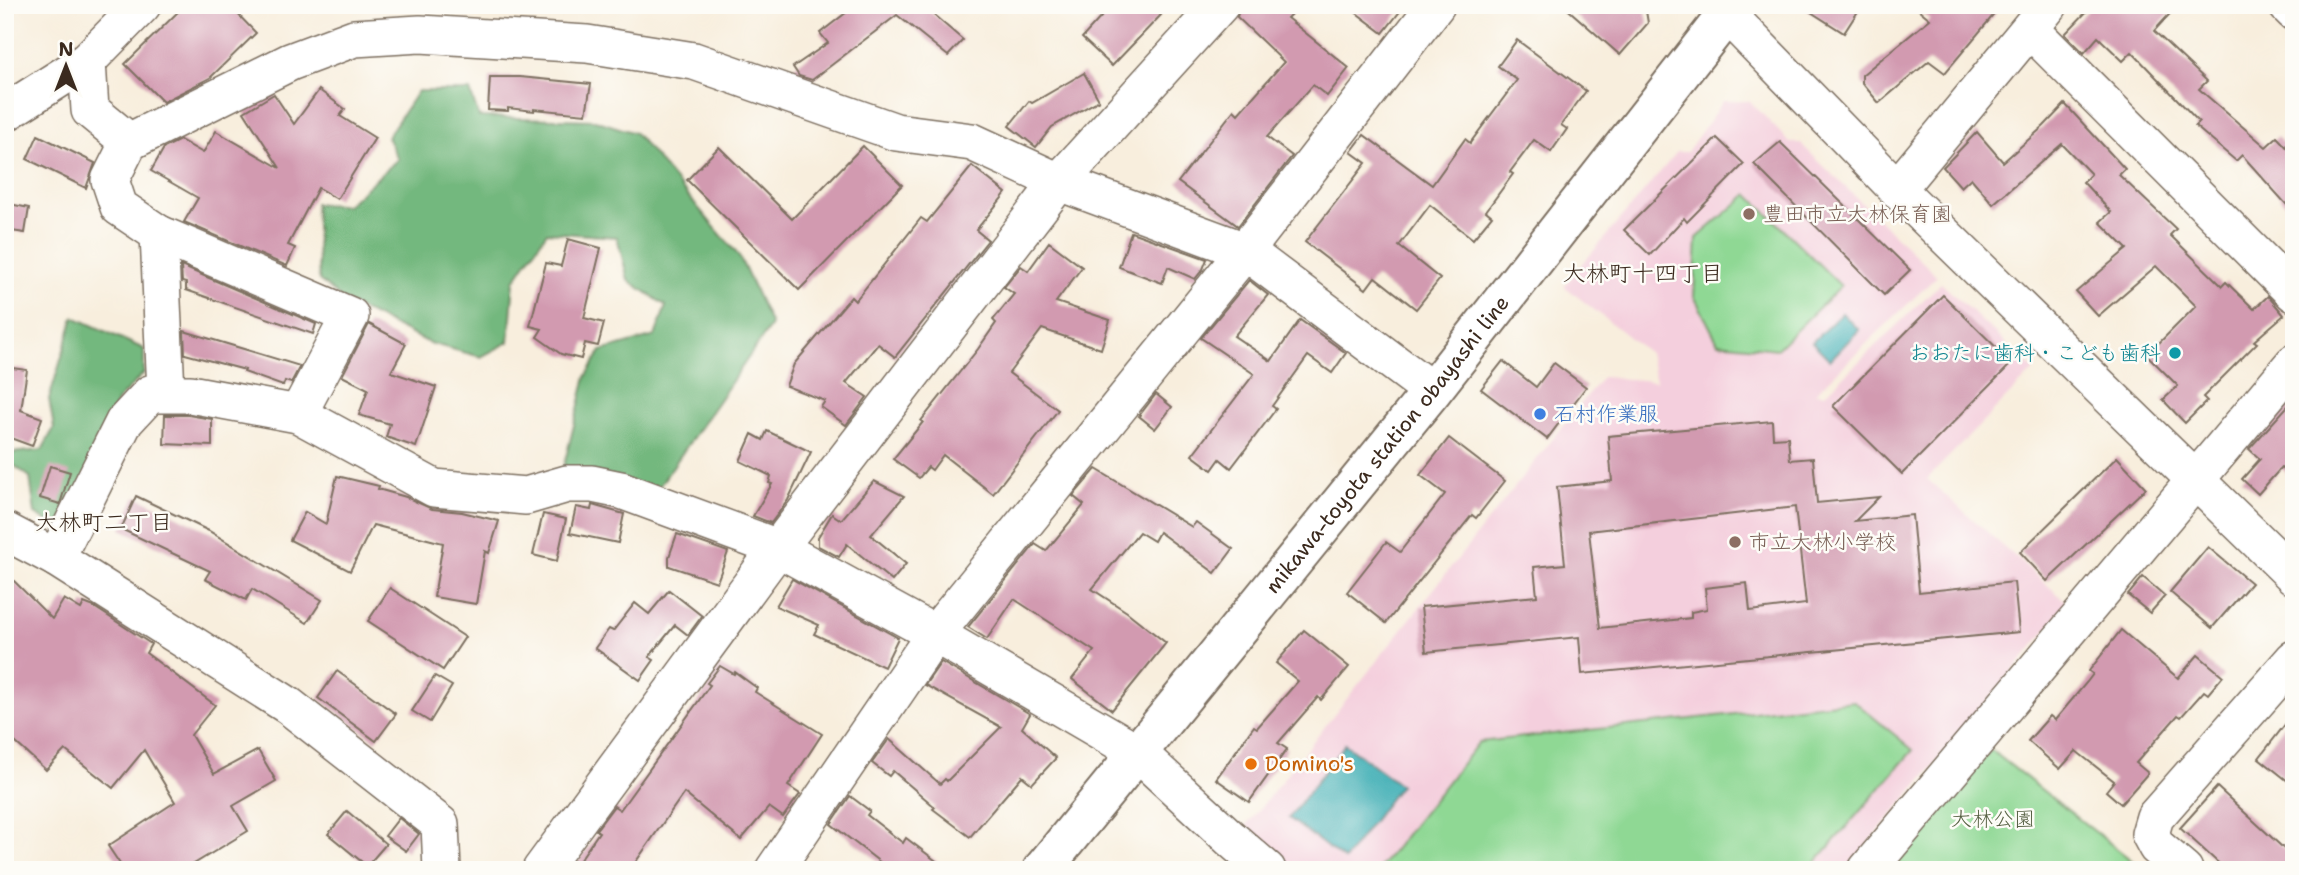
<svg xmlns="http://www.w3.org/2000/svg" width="2299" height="875" font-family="'Shantell Sans','Klee One',sans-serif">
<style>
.built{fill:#f4cfdd}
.green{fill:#8fd894;stroke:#658159;stroke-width:2}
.forest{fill:#73b87e;stroke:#57714e;stroke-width:2}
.water{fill:#39abb2;stroke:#3a6a68;stroke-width:2}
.building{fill:#d29ab0;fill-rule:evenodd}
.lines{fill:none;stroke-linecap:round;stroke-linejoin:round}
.minor-casing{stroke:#7d6f61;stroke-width:40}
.major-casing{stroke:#7d6f61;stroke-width:42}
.minor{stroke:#fff;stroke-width:37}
.major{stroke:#fff;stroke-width:38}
.education-dot{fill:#8d6e63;stroke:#fdfcf7;stroke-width:2.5}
.culture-dot{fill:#0f9aa8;stroke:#fdfcf7;stroke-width:2.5}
.shop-dot{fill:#3f7fe0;stroke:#fdfcf7;stroke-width:2.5}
.food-dot{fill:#e8710a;stroke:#fdfcf7;stroke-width:2.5}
.labels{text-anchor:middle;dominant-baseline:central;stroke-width:5;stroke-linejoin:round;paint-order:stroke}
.education-label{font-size:21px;fill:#785e54;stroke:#fdfcf7;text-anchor:start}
.culture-label{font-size:21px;fill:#0d838f;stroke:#fdfcf7;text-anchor:end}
.shop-label{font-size:21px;fill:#366cbe;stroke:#fdfcf7;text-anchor:start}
.street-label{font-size:21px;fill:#3b2a1e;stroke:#fdfcf7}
.food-label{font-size:21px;fill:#c56008;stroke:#fdfcf7;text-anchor:start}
.park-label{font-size:21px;fill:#545e41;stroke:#fdfcf7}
.neighbourhood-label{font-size:23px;fill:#3b2a1e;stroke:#fdfcf7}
</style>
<rect width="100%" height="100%" fill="#fdfcf7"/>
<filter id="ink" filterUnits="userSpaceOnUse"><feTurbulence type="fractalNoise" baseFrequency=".0143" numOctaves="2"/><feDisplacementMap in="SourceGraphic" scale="14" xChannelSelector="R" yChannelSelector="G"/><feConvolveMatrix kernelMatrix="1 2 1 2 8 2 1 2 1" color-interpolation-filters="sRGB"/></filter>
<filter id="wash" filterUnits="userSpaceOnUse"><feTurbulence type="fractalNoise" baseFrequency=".00686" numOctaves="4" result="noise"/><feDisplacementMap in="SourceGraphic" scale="28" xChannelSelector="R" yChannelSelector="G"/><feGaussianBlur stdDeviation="1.57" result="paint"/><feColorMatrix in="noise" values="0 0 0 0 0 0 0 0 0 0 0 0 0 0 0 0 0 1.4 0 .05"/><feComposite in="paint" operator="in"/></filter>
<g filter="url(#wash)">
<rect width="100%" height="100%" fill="#f8eedd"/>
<polygon class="built" points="1723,101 1750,101 1790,143 1800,143 1937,276 1815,393 1825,394 1941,283 2034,370 1927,479 2069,604 1846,870 1293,870 1246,826 1602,377 1656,381 1649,353 1564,286 1677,152 1687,152"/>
<g class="green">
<polygon points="1748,194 1841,286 1777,349 1718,343 1694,296 1697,238"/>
<polygon points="1854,701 1913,750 1809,870 1378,870 1479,742"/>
<polygon points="1991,750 2144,870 1883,870"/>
</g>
<g class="forest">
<polygon points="418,91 470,91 479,117 595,120 635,133 739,256 771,325 658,488 561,477 586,377 601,351 655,336 666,306 628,280 617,237 547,232 514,281 509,342 481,357 429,343 346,302 319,280 315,204 347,205 398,159 387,137"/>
<polygon points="74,317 144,349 144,373 117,401 90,470 59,529 35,514 30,477 8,461 10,453 42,450 54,428 49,399"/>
</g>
<g class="water">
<polygon points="1842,313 1859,330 1830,360 1812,342"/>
<polygon points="1345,744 1400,785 1344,860 1289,818"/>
</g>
<g id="blocks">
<g class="building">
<polygon points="185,5 229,5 256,33 210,78 163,102 125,64"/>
<polygon points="856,5 922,5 963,40 948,56 897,15 812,80 799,76 793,67 828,43 820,33"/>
<polygon points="1112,5 1150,5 1161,15 1112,66 1082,38"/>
<polygon points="1240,5 1300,5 1287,18 1349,68 1327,96 1313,85 1267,137 1292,156 1238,226 1178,182 1234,110 1238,114 1284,62 1237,17"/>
<polygon points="1346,5 1405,5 1383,33"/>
<polygon points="1563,5 1645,5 1648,23 1620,55"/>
<polygon points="1800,5 1862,5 1844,33"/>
<polygon points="1913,5 2002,5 1945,73 1929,61 1879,103 1862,83 1862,75 1930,19"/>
<polygon points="2093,5 2178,5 2154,31 2207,81 2199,89 2266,147 2277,137 2294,155 2294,213 2242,155 2236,161 2195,126 2199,122 2132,52 2123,61 2098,37 2084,53 2065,34"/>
<polygon points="1517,40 1586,91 1561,125 1567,129 1551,152 1534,140 1510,172 1513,174 1486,211 1492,216 1473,239 1430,205 1399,246 1440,279 1416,309 1375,277 1366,289 1305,242 1366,163 1351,152 1364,135 1432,185 1465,139 1470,143 1517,80 1498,66"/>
<polygon points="1084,73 1099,100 1052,127 1036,147 1009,126 1029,101 1032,103"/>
<polygon points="490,77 520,77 591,84 586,114 534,109 534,111 508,108 508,111 488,110"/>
<polygon points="319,90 345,109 340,116 375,138 337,199 318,188 288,245 295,248 287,266 184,222 198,198 151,171 164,148 180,140 203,153 216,131 280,168 244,112 274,94 294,124"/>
<polygon points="2065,104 2125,169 2119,175 2176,229 2170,235 2222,286 2226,282 2254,309 2268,296 2284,315 2254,341 2257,343 2203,397 2207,401 2185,423 2163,400 2178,386 2147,355 2196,306 2156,266 2098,316 2076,292 2127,249 2100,222 2111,212 2083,182 2091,174 2062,144 1993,204 1971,178 1961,187 1943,167 1977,132 2003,162 2044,126"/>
<polygon points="38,135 95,163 86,188 27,159"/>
<polygon points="1717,138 1744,164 1687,222 1684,218 1650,255 1624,230"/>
<polygon points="1780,142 1910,270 1884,295 1754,164"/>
<polygon points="863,146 902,185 799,290 687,180 719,147 792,219"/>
<polygon points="972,166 1006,193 976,230 988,240 895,357 878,344 846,383 867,397 846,425 821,407 825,401 786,386 794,364 851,297 855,301 921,218 927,222"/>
<polygon points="5,203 29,208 25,233 5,230"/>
<polygon points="1131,232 1207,259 1203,269 1195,279 1168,267 1162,283 1119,267"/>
<polygon points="568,239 601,248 584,318 604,323 598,346 585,343 581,359 561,354 537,337 542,329 530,326 546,263 561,266"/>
<polygon points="1049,242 1082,267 1056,302 1110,320 1101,349 1042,329 1009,373 1058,410 993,494 943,455 932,470 928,467 919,478 893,459 923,422 921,421 978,349 996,323 993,320 1014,294 1004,287 1021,266 1028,271"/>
<polygon points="181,266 316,324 313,334 186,290 186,283 182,282"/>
<polygon points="1249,280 1268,295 1234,336 1271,361 1300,320 1346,353 1332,373 1308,356 1272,406 1276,409 1231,468 1220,459 1212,470 1192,455 1254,374 1201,338"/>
<polygon points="1943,295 2012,363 1902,474 1833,406"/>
<polygon points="369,324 406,344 391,372 436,387 416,447 386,437 390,424 359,415 368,389 342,376"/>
<polygon points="184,331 300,366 291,383 285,381 283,386 244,372 245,370 185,354"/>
<polygon points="1503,361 1536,387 1554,363 1586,387 1547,439 1481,389"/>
<polygon points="5,367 27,370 21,410 42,418 32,446 5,436"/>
<polygon points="1156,394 1172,407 1155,429 1139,416"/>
<polygon points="2294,399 2294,479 2281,468 2258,494 2242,479 2260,459 2249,449"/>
<polygon points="165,415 188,415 212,419 212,446 164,444"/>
<path d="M1772,421l1,17 15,-1 2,23 23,-2 4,45 62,-6 -24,24 57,-6 7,77 95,-10 5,50 -437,42 -3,-37 -153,15 -5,-45 116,-11 -3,-29 31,-3 -8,-77 55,-6 -4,-45zM1795,507l11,97 -56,7 -3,-28 -42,5 2,21 -16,3v6l-91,10 -11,-97z"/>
<polygon points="767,431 811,452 788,500 771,523 753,516 772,484 769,483 771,476 740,461 752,434 763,440"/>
<polygon points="1449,438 1505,481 1476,518 1472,515 1386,623 1347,592 1386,542 1400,552 1445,494 1420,475"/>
<polygon points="2117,457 2146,488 2047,581 2020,552"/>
<polygon points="50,466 70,472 60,504 40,498"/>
<polygon points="1096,469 1192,527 1196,522 1233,549 1215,573 1159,532 1154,541 1139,532 1092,589 1127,612 1166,643 1112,710 1072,679 1094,651 1014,599 987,639 968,627 1035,544 1046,551 1084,505 1073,496"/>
<polygon points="337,476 379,486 378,489 406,497 432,509 462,512 499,521 489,553 485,551 476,604 434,597 443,543 373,525 350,571 290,540 305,512 326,524"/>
<polygon points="874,481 904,496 871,535 906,564 892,581 847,544 839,557 818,546 818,537 832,514 841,520"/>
<polygon points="136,496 209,531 322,600 307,623 252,589 246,600 205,579 210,571 121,529"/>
<polygon points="592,505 624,514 618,543 570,533 576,507 591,510"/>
<polygon points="543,514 566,519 557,561 533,555"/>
<polygon points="677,534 728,552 717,582 669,566 669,557"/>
<polygon points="2208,547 2251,583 2212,628 2170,592"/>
<polygon points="5,572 52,619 64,599 81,609 84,603 94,607 151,644 146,653 215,705 191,735 214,774 258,750 276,781 233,806 248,831 184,870 124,870 108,846 175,802 144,750 113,788 65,750 46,770 5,733"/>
<polygon points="2143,577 2165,596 2150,613 2128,595"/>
<polygon points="792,579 898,638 884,667 814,634 819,625 776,606"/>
<polygon points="390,588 465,637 443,670 368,621"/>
<polygon points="669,590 702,616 688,635 675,625 649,657 654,660 640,680 595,648 609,629 613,631 635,603 649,614"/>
<polygon points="1304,630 1349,667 1321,700 1318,697 1278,743 1287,749 1249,802 1216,779 1254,726 1257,728 1298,681 1276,663"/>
<polygon points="2121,630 2178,678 2198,655 2223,676 2208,694 2204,691 2181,717 2178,715 2136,763 2148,773 2121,804 2106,791 2114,781 2076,751 2060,769 2028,741 2050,716 2055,720 2087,682 2093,674 2089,671"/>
<polygon points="941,662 1030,714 1022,728 1056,758 1032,784 1022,776 970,837 933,809 935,807 893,771 889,776 872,763 889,739 940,784 945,779 947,781 1001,727 925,685"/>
<polygon points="720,666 734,674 735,672 757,688 755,692 822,734 788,786 800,794 783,817 769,807 741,840 684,793 630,870 573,870 599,832 596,830 614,806 620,810 710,685 707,683"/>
<polygon points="337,671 396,714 376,741 318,698"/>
<polygon points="435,676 452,686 430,722 412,711"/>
<polygon points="2294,713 2294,786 2259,758"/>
<polygon points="2217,787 2294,858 2294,870 2226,870 2180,828"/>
<polygon points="850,796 870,811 867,815 903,843 906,838 948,870 890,870 831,824"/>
<polygon points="347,811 386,844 367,866 328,834"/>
<polygon points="399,818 419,834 406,851 385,836"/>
</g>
</g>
</g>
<g filter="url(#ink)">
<use href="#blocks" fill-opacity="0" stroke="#7d6f61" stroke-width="2"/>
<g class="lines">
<g class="minor-casing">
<g id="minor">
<polyline points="1718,5 1897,189 2294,576"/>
<polyline points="2287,5 2294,12"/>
<polyline points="2030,29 2294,293"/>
<polyline points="87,61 90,110 129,142"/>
<polyline points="5,113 87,61 142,5"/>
<polyline points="1897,189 2049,5"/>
<polyline points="159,234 350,316 298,414"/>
<polyline points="166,392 159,234 119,207 110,180 129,142 290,62 354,38 420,34 587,44 694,61 896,132 972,142 1059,182 1245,251 1432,391"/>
<polyline points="5,531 56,558 289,706 440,824 442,870"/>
<polyline points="56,558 124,422 150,394 190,394 298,414 434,488 526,496 567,484 592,484 621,490 778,548 935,634 1137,752 1230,838 1267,870"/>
<polyline points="541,870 778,548 1059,182 1220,5"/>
<polyline points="774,870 935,634 1245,251 1436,5"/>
<polyline points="1867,870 2294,363"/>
<polyline points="2184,870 2157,847 2150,834 2155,817 2294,659"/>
</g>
</g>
<g class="major-casing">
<g id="major">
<path id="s1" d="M1042,870l390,-479 295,-377 9,-9"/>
</g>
</g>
<use href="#minor" class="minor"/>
<use href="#major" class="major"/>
</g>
</g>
<g class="education-dot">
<circle cx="1749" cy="214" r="7"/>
<circle cx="1735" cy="542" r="7"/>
</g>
<circle class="culture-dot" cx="2175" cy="353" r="7"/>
<circle class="shop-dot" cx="1540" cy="414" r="7"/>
<circle class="food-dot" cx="1251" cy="764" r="7"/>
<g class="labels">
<g class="education-label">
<text x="1763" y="214">豊田市立大林保育園</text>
<text x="1749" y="542">市立大林小学校</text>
</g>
<g class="culture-label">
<text x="2161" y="353">おおたに歯科・こども歯科</text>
</g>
<g class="shop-label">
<text x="1554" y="414">石村作業服</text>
</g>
<g class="street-label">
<text stroke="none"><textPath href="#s1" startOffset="548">mikawa-toyota station obayashi line</textPath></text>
</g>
<g class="food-label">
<text x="1265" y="764">Domino's</text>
</g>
<g class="park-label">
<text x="1993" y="819">大林公園</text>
</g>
<g class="neighbourhood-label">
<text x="1643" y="273">大林町十四丁目</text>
<text x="104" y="522">大林町二丁目</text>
</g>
</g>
<rect width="2299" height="875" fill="none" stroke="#fdfcf7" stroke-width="28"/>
<g transform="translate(66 66)" stroke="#fdfcf7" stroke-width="5" paint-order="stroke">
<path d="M0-5L12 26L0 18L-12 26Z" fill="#3b2a1e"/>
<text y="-10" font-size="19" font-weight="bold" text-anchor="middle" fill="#3b2a1e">N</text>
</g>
</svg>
